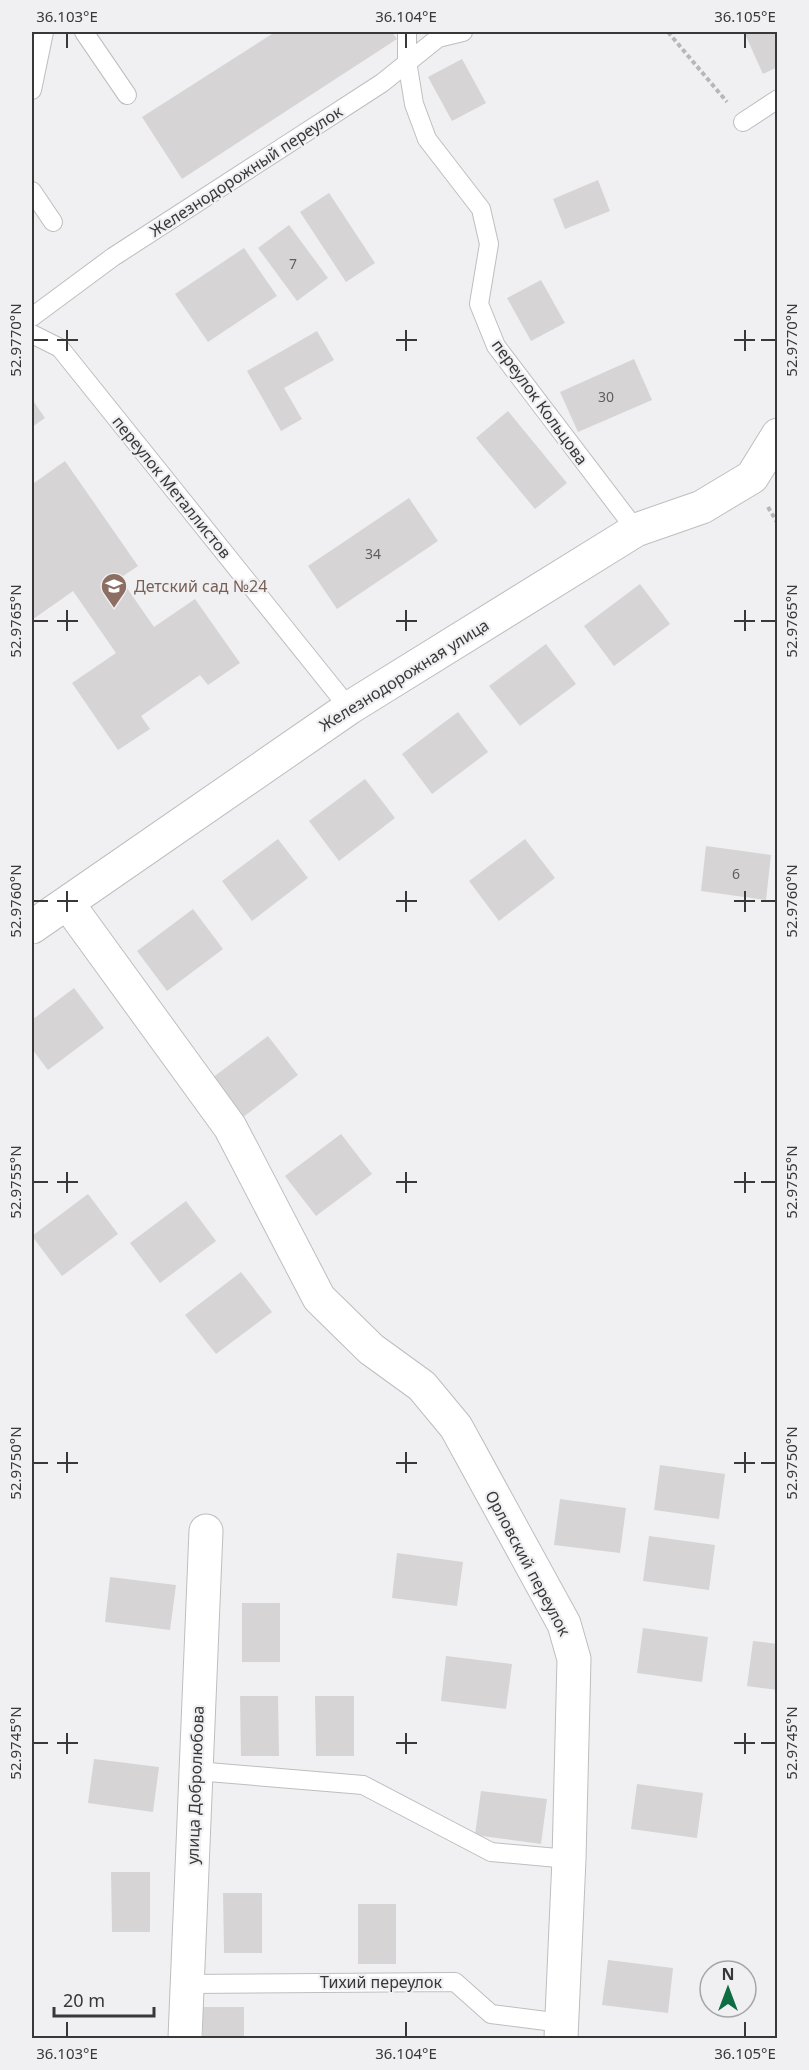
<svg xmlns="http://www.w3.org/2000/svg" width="809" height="2070" font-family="'Noto Sans',sans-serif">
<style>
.building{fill:#d6d4d5}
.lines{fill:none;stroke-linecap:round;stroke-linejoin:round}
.lane-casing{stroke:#bebec0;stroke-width:20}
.street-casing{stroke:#bebec0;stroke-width:35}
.path{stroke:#b7b7b9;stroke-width:4;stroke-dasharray:4.5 3;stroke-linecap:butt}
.lane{stroke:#fff;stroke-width:18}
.street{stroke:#fff;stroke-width:33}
.ticks{fill:none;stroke:#383839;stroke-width:2}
.labels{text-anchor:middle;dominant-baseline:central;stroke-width:4.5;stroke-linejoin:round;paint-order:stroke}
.number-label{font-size:14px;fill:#605f60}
.street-label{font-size:16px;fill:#383839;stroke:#f0f0f2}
.education-label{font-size:16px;fill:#785e54;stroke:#f0f0f2;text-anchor:start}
.neatline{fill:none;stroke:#383839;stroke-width:2}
.ticks-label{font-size:15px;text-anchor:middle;fill:#383839}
</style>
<rect width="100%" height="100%" fill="#f0f0f2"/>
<g class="building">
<polygon points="275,32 392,32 397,39 182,179 142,117"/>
<polygon points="744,32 777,32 778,67 763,74"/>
<polygon points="462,59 486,103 452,121 428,77"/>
<polygon points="598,180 610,211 565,229 553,199"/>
<polygon points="329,193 375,263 346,282 300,212"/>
<polygon points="289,225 328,278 297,301 258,248"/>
<polygon points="244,248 277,296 208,342 175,294"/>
<polygon points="541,280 565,323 531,341 507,298"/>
<polygon points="317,331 334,360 284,388 302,419 281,431 247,371"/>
<polygon points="634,359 652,400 578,432 560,392"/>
<polygon points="32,399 45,418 32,427"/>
<polygon points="508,411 567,483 535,509 476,438"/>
<polygon points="65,461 138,566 120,578 154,627 195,599 240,663 208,685 200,675 141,716 150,729 118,750 72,683 116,653 73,591 32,620 32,479 34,483"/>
<polygon points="409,498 438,541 337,609 308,566"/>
<polygon points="640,584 670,624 614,666 584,626"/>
<polygon points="546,644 576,684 520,726 489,686"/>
<polygon points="458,712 488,752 432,794 402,754"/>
<polygon points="365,779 395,818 339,861 309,821"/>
<polygon points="278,839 308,878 252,921 222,881"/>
<polygon points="525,839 555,878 499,921 469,881"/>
<polygon points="706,846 771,855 766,900 701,891"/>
<polygon points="193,909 223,949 167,991 137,951"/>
<polygon points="74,988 104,1028 48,1070 32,1049 32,1020"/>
<polygon points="268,1036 298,1075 242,1118 212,1078"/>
<polygon points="341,1134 372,1174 316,1216 285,1176"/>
<polygon points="88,1194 118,1234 62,1276 32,1236"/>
<polygon points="186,1201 216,1241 160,1283 130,1243"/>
<polygon points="241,1272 272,1312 216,1354 185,1315"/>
<polygon points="660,1465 725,1474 719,1519 654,1510"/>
<polygon points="560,1499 626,1508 620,1553 554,1545"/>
<polygon points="649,1536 715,1545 709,1590 643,1581"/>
<polygon points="397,1553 463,1562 457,1606 392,1598"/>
<polygon points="110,1577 176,1585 170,1630 105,1622"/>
<rect x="242" y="1603" width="38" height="59"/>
<polygon points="643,1628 708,1637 702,1682 637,1673"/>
<polygon points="753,1641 778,1644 778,1690 747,1686"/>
<polygon points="446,1656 512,1664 506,1709 441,1701"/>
<polygon points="240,1696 278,1696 279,1756 241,1756"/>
<polygon points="315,1696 354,1696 354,1756 316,1756"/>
<polygon points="94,1759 159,1767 153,1812 88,1803"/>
<polygon points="637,1784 703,1793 697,1838 631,1829"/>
<polygon points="481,1791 547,1799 541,1844 475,1835"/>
<polygon points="111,1872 150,1872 150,1932 112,1932"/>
<polygon points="223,1893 262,1893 262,1953 224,1953"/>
<rect x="358" y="1904" width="38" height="60"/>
<polygon points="608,1960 673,1968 668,2013 602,2005"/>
<rect x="203" y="2007" width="41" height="31"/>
</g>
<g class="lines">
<g class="lane-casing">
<g id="lane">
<polyline points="84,32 127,95"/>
<polyline points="407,32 407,61 414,104 427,139 481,209 489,244 479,304 496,346 636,530"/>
<polyline points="32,90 44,32"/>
<polyline points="743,122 778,99"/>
<polyline points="32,191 53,222"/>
<polyline points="32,317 113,257 382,83 438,38 463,32"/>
<polyline points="32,334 60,348 349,708"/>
<polyline points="196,1771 363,1785 491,1852 569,1859"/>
<polyline points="187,1984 455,1982 491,2014 562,2023"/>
</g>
</g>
<g class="street-casing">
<g id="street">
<polyline points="68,904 230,1127 319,1298 371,1349 422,1386 456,1427 564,1624 574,1659 569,1859 561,2038"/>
<polyline points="32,927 349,708 636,530 702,507 752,477 778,435"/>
<polyline points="185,2038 206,1531"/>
</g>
</g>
<g class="path">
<polyline points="668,32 727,102"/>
<polyline points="768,507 778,524"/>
</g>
<use href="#lane" class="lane"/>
<use href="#street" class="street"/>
</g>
<path class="ticks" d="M67,33v15M406,33v15M745,33v15M67,330v21M406,330v21M745,330v21M33,340h15M57,340h21M396,340h21M734,340h21M761,340h15M67,610v21M406,610v21M745,610v21M33,621h15M57,621h21M396,621h21M734,621h21M761,621h15M67,891v21M406,891v21M745,891v21M33,901h15M57,901h21M396,901h21M734,901h21M761,901h15M67,1172v21M406,1172v21M745,1172v21M33,1182h15M57,1182h21M396,1182h21M734,1182h21M761,1182h15M67,1452v21M406,1452v21M745,1452v21M33,1463h15M57,1463h21M396,1463h21M734,1463h21M761,1463h15M67,1733v21M406,1733v21M745,1733v21M33,1743h15M57,1743h21M396,1743h21M734,1743h21M761,1743h15M67,2022v15M406,2022v15M745,2022v15"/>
<defs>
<g id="school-pin" transform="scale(1.35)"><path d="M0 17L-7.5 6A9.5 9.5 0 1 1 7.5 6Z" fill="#8d6e63" stroke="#f0f0f2"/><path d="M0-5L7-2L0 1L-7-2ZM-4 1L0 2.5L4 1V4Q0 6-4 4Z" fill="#fff"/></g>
</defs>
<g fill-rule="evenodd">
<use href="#school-pin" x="114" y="586"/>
</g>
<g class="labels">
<g class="number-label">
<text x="293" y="263">7</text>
<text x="606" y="396">30</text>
<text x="373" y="553">34</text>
<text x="736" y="873">6</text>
</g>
<g class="street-label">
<text transform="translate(246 171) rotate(-33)">Железнодорожный переулок</text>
<text transform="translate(540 402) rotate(54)">переулок Кольцова</text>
<text transform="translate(172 487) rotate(51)">переулок Металлистов</text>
<text transform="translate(404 675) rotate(-32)">Железнодорожная улица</text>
<text transform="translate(528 1563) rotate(62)">Орловский переулок</text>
<text transform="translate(195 1785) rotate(-88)">улица Добролюбова</text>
<text x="381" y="1982">Тихий переулок</text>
</g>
<g class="education-label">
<text x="134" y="586">Детский сад №24</text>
</g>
</g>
<rect width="809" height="2070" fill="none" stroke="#f0f0f2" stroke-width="66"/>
<g transform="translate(728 1989)"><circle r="28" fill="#f0f0f2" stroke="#a6a6a8" stroke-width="1.5"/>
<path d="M0-4.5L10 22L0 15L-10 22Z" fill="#0e6d42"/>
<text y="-9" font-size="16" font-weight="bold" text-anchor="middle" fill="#383839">N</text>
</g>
<path d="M54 2007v9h100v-9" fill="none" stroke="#383839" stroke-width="3"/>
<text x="63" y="2007" font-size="18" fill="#383839" stroke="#f0f0f2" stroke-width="4.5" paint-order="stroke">20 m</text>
<rect x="33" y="33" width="743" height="2004" class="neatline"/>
<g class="ticks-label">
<text x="67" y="22">36.103°E</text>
<text x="406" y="22">36.104°E</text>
<text x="745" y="22">36.105°E</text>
<text transform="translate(16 340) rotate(-90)" y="5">52.9770°N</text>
<text transform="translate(792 340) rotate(-90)" y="5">52.9770°N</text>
<text transform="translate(16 621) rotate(-90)" y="5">52.9765°N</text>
<text transform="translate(792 621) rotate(-90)" y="5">52.9765°N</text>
<text transform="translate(16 901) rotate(-90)" y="5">52.9760°N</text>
<text transform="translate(792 901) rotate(-90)" y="5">52.9760°N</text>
<text transform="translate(16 1182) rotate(-90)" y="5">52.9755°N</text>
<text transform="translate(792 1182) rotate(-90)" y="5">52.9755°N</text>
<text transform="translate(16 1463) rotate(-90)" y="5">52.9750°N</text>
<text transform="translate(792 1463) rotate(-90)" y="5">52.9750°N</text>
<text transform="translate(16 1743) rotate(-90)" y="5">52.9745°N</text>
<text transform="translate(792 1743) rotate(-90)" y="5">52.9745°N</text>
<text x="67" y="2059">36.103°E</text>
<text x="406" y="2059">36.104°E</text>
<text x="745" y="2059">36.105°E</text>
</g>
</svg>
